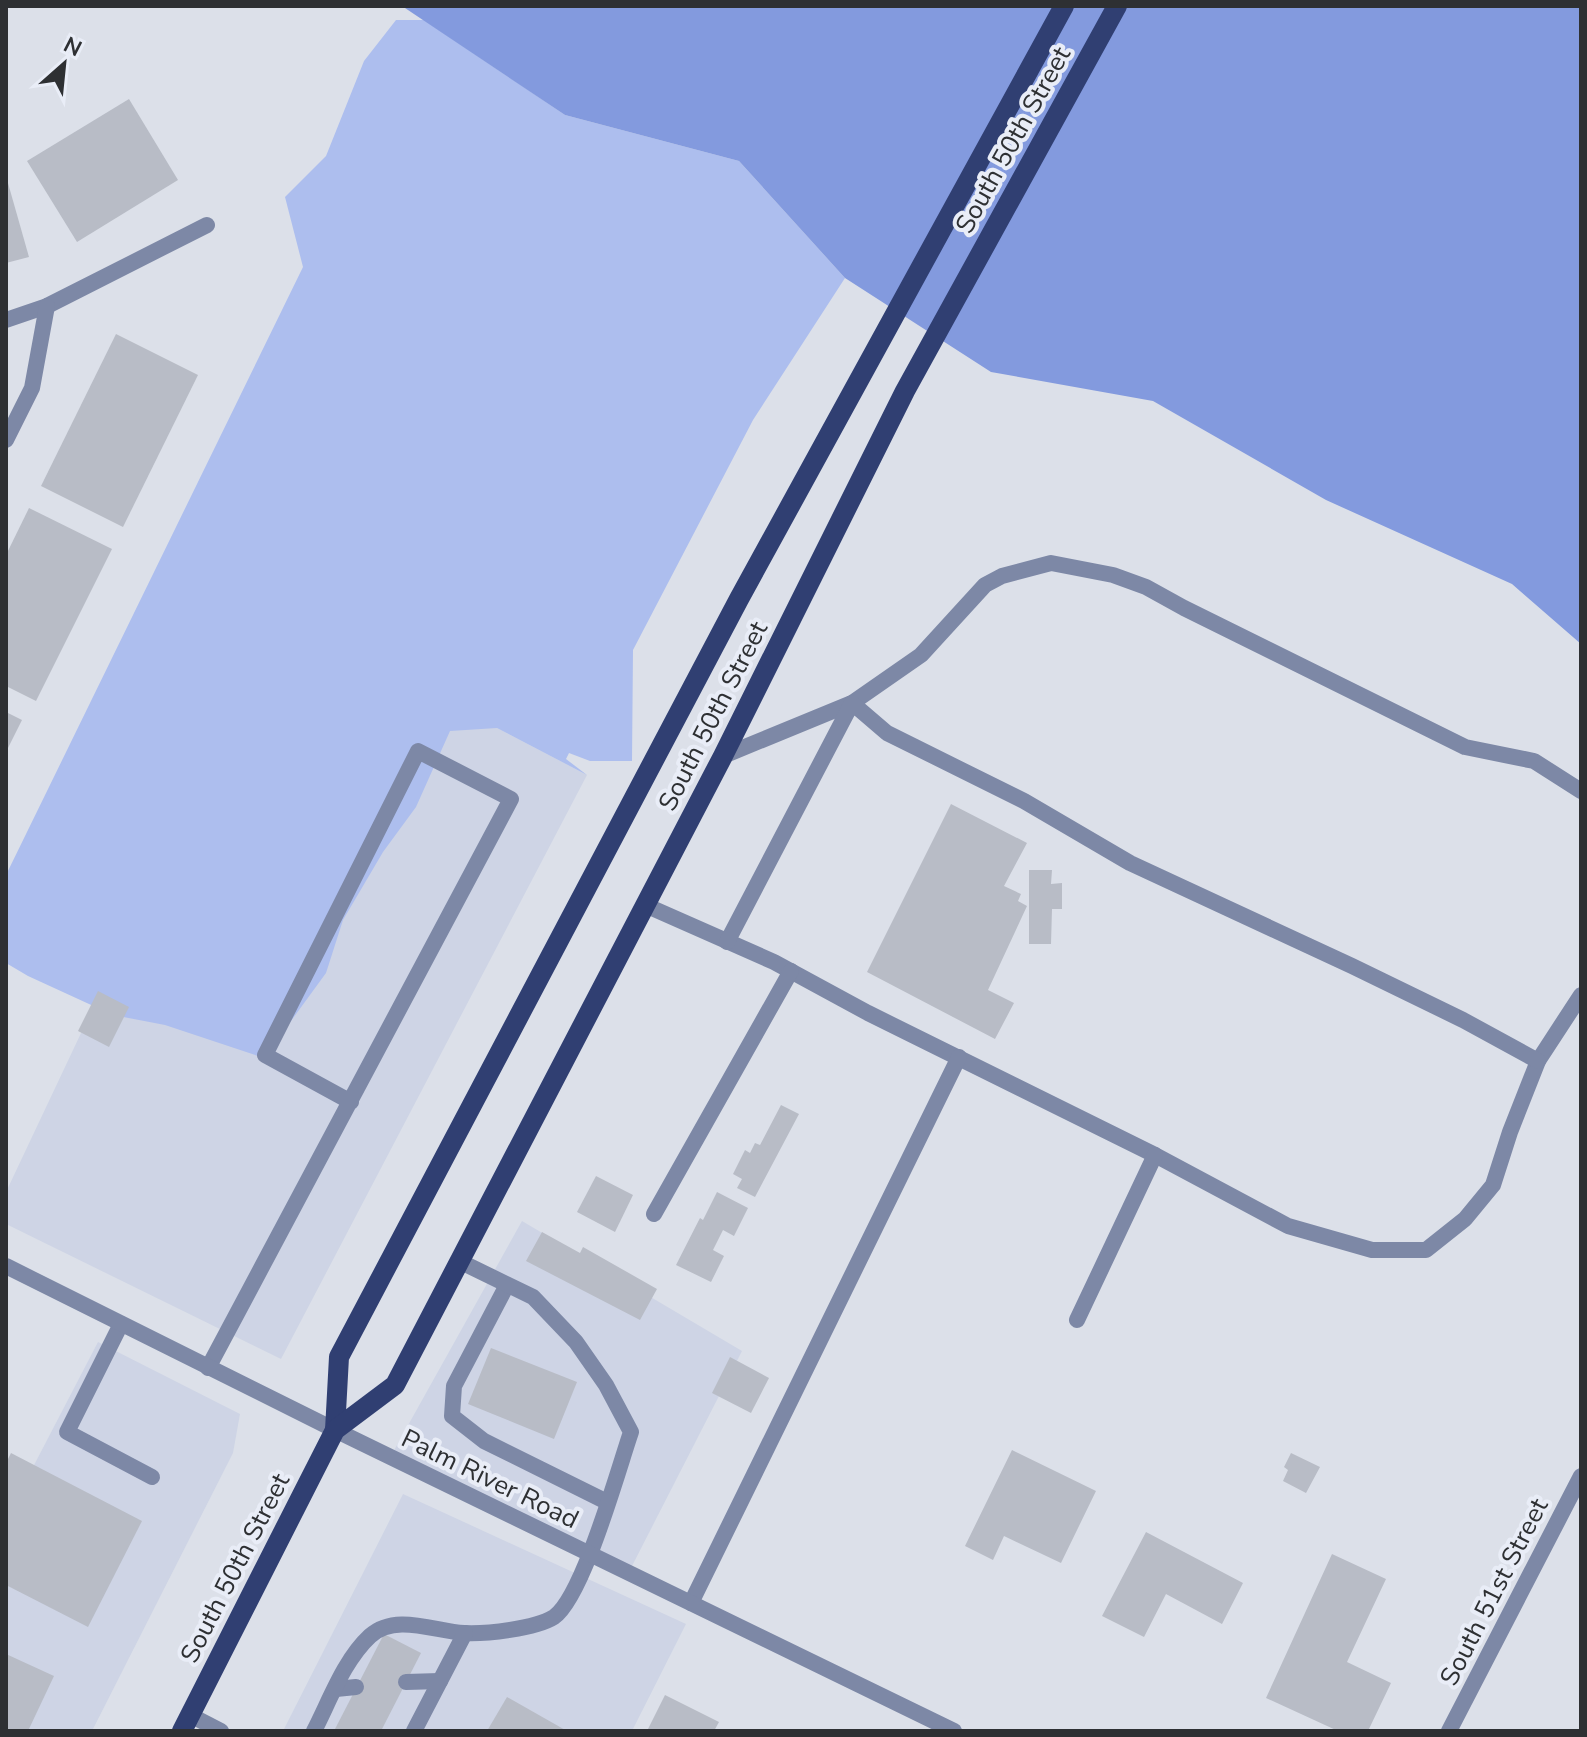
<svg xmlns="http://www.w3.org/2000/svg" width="1587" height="1737" font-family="'Nunito Sans',sans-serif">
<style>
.built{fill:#ced4e5}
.green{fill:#adbeee}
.water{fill:#839ade}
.building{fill:#b8bcc6}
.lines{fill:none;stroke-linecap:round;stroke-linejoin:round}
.service{stroke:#7d88a6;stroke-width:16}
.minor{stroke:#7d88a6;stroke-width:16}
.tertiary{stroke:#7d88a6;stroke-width:16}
.primary{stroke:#303f72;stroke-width:20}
.labels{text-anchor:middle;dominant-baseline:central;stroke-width:8;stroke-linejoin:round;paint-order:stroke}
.street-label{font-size:26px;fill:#2e3033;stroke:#e9edf7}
</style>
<rect width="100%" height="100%" fill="#dce0e9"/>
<g class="built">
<polygon points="438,697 587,775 281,1359 6,1224 6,1192 107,978"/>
<polygon points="522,1221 742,1351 631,1568 392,1454"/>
<polygon points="98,1342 240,1414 233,1453 92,1731 6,1731 6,1519"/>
<polygon points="403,1494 686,1624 632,1731 283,1731"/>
</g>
<polygon class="green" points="396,20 424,20 565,115 739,161 845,278 753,420 633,650 632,761 590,761 569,753 566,759 587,775 497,728 450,731 416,807 383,852 343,920 326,973 264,1058 165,1025 113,1015 28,976 6,963 6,875 303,267 285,197 326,156 364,61"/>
<polygon class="water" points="402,6 1581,6 1581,644 1512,584 1326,500 1153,401 991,372 845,278 739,161 565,115"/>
<g class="building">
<polygon points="129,99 178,180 77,242 27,161"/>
<polygon points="6,176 29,257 6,263"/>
<polygon points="116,334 198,375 123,527 41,486"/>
<polygon points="29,508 112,549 36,701 6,686 6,555"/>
<polygon points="6,712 22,720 6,752"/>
<polygon points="951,804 1027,843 1004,886 1021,894 1018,901 1027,906 988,990 1014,1003 995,1039 867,972"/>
<polygon points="1029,870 1052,870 1051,884 1062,883 1062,909 1052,909 1051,944 1029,944"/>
<polygon points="98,991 129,1007 109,1047 78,1031"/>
<polygon points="781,1105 799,1114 755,1197 737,1188 742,1179 733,1174 745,1150 750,1153 755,1143 760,1145"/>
<polygon points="596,1176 633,1195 615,1232 577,1212"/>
<polygon points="717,1192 748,1208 734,1236 723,1230 713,1250 724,1256 711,1282 676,1265 700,1218 703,1220"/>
<polygon points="542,1232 580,1253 583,1247 657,1289 640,1320 526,1261"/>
<polygon points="491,1348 577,1382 554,1439 468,1404"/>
<polygon points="730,1357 769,1378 751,1413 712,1393"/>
<polygon points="1012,1450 1096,1491 1061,1563 1004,1536 993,1560 965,1546"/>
<polygon points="11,1453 142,1521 88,1627 6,1585 6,1463"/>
<polygon points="1291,1453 1320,1467 1306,1493 1283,1481 1288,1470 1284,1467"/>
<polygon points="1146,1532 1243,1583 1222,1624 1166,1594 1144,1637 1102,1616"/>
<polygon points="1332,1554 1386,1579 1347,1662 1391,1683 1368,1731 1338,1731 1266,1698"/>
<polygon points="384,1634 421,1653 381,1731 339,1731 335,1729"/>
<polygon points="6,1654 54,1676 28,1731 6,1731"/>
<polygon points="665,1695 719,1722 714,1731 647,1731"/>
<polygon points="507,1697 567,1731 487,1731"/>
</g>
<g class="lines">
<g class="service">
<polyline points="723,756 852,703 921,655 985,585 1002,576 1051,563 1113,575 1146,587 1184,608 1465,747 1534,761 1581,791"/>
<polyline points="645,905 774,962 868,1013 1155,1155 1288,1226 1372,1250 1426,1250 1465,1219 1493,1185 1510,1132 1538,1061 1581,995"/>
<polyline points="727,942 852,703 887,733 1024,801 1130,863 1352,966 1463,1020 1538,1061"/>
<polyline points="654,1214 791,971"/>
<polyline points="507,1285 454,1386 452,1416 484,1441 607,1502"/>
<polyline points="1077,1320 1155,1155"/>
<polyline points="121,1324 67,1432 152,1477"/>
<polyline points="208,1368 511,799 418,751 265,1055 351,1102"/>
<polyline points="691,1603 959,1057"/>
<polyline points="406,1682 440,1681"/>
<polyline points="336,1689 356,1687"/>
<polyline points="190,1715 221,1731"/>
<path d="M314,1731c16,-31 30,-71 56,-95 25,-23 64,-5 94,-3 22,1 71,-4 90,-16 29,-20 64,-147 77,-185l-25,-47 -30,-43 -43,-45 -72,-35"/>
<polyline points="414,1731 465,1633"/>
</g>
<g class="minor">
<polyline points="6,320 47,306 207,225"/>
<polyline points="6,440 32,388 47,306"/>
<polyline points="6,1266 335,1430"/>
<polyline points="1449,1731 1581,1476"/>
</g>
<polyline class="tertiary" points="335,1430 954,1731"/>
<g class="primary">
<polyline points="335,1430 339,1357 739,599 1064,6"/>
<polyline points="182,1731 335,1430 395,1385 723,756 905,391 1117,6"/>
</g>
</g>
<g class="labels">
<g class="street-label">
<text transform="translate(1013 140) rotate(-61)">South 50th Street</text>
<text transform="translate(713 716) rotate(-63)">South 50th Street</text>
<text transform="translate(490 1479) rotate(26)">Palm River Road</text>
<text transform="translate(235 1568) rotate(-63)">South 50th Street</text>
<text transform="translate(1494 1592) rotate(-63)">South 51st Street</text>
</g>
</g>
<rect width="1587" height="1737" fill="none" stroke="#2e3033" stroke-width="16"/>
<g transform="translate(64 64) rotate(27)" stroke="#e9edf7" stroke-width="6" paint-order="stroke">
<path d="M0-6L14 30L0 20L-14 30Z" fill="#2e3033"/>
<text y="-12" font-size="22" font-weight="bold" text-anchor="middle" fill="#2e3033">N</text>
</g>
</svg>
